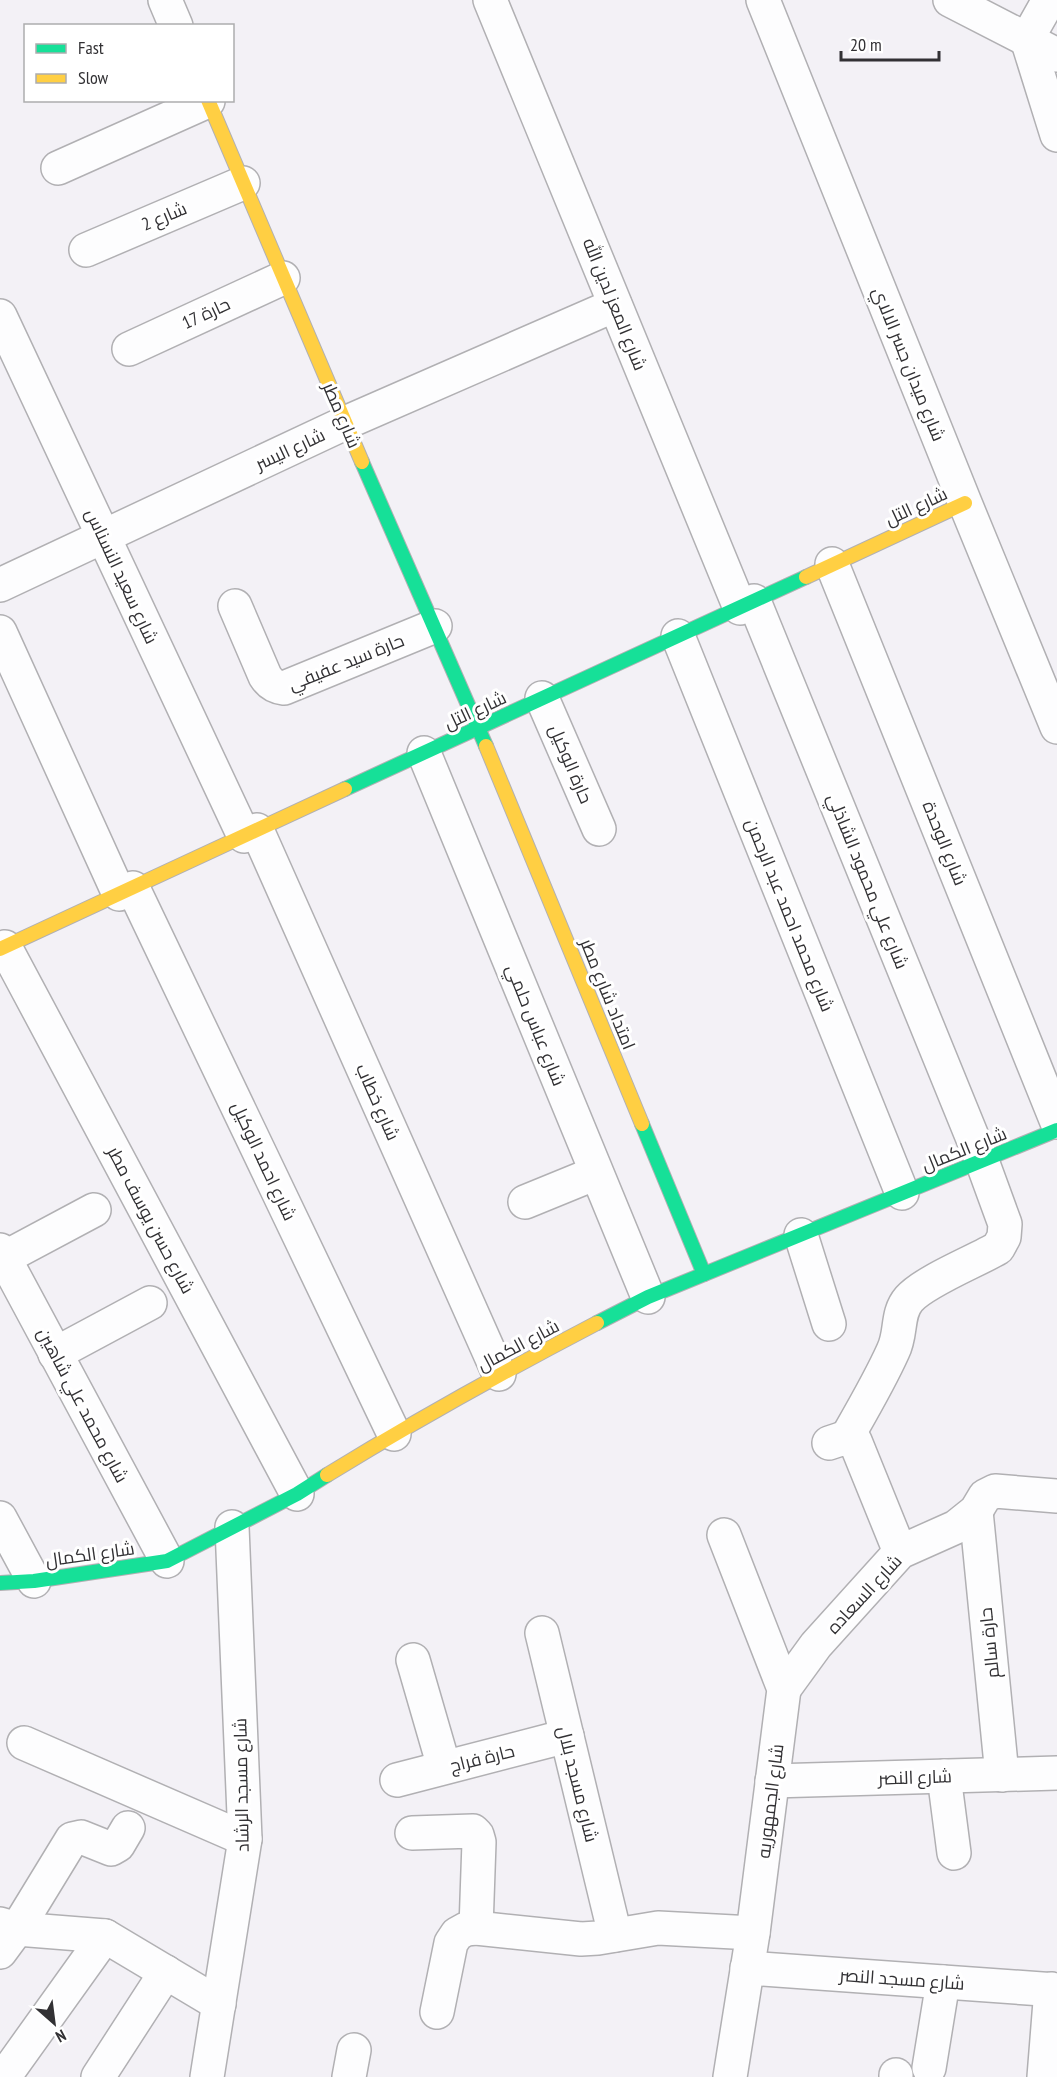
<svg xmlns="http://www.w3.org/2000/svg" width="1057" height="2077" font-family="'PT Sans Narrow',Cairo,sans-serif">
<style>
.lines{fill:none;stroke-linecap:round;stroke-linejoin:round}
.street-casing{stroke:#b1b0b3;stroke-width:36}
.fast-casing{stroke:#b1b0b3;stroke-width:16}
.slow-casing{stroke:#b1b0b3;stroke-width:16}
.street{stroke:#fdfdfe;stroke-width:33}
.fast{stroke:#16e098;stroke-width:14}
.slow{stroke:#ffcf43;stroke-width:14}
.labels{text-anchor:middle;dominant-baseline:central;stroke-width:6;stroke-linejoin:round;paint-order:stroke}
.street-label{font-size:18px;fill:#323134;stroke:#fff}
</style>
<rect width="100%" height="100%" fill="#f3f1f6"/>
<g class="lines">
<g class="street-casing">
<g id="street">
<polyline points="165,0 176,26"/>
<polyline points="490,0 740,608"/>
<polyline points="763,0 965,503 1057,727"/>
<polyline points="950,0 1057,55"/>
<polyline points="1049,0 1027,39 1057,135"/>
<polyline points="58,168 208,101"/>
<polyline points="86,250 243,183"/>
<polyline points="0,316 244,836"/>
<polyline points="129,349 283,278"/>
<polyline points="832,564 1057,1122"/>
<polyline points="0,585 345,423 615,305"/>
<path d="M754,601l228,560 23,63 -1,13 -6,11c-22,13 -73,33 -89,51 -13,15 -7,34 -16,52 -13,29 -30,58 -46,86"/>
<path d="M235,606l30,70c5,8 10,11 19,12l151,-62"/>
<polyline points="0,632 119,894"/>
<polyline points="678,636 902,1193"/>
<polyline points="542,698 599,829"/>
<polyline points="424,753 648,1297"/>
<polyline points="257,830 499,1374"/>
<polyline points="133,888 394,1434"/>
<polyline points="5,947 297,1494"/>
<polyline points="525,1202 596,1173"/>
<polyline points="801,1235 829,1324"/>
<polyline points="0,1250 167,1561"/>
<polyline points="4,1258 94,1210"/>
<polyline points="55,1354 150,1303"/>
<polyline points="829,1443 847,1437 855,1441 900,1552"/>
<polyline points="976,1511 1002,1775"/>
<polyline points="0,1518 34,1581"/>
<polyline points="724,1535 784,1689 753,1933 730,2077"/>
<polyline points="542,1633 615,1935"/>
<polyline points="413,1660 444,1767"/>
<polyline points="784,1689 816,1645 900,1552 956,1527 976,1511 985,1496 995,1491 1057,1496"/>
<polyline points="24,1743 245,1839"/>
<polyline points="944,1776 954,1853"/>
<polyline points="397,1780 567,1736"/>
<polyline points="772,1781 1057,1773"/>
<polyline points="412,1833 473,1831 477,1835 479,1842 476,1928"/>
<polyline points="0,1924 17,1929 105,1936 219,2004"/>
<polyline points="0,1952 17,1929 72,1839 81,1837 111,1849 118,1845 128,1828"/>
<polyline points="747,1968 1057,1990"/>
<polyline points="437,2012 451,1943 457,1934 466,1929 476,1928 581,1939 598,1938 658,1928 753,1933"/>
<polyline points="929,2068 943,1982"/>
<polyline points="4,2077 105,1936"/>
<polyline points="98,2077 166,1972"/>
<polyline points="207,2077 245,1839 232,1527"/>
<polyline points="349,2077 354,2050"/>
<polyline points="896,2077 896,2075"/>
<polyline points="1044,2077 1051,1989"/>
</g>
</g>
<g class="fast-casing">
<g id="fast">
<polyline points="362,462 486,746"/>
<polyline points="345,789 806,577"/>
<polyline points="642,1124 704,1274"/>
<polyline points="597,1323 648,1297 1057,1130"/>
<polyline points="0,1583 34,1581 167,1561 297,1494 327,1475"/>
</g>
</g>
<g class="slow-casing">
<g id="slow">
<polyline points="208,100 362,462"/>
<polyline points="806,577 965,503"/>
<polyline points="486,746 642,1124"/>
<polyline points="0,949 345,789"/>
<path d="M327,1475c88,-54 178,-104 270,-152"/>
</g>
</g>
<use href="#street" class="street"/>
<use href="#fast" class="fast"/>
<use href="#slow" class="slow"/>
</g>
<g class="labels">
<g class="street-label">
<text transform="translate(164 216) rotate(-23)">شارع 2</text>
<text transform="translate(615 304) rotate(68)">شارع المعز لدين الله</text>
<text transform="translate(206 313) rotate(-25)">حارة 17</text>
<text transform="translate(909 364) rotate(68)">شارع ميدان جسر الالاي</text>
<text transform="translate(342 415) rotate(67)">شارع مطر</text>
<text transform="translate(290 449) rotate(-25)">شارع اليسر</text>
<text transform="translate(916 506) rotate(-25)">شارع التل</text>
<text transform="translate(122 576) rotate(65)">شارع سعيد النسناس</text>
<text transform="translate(346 662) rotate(-22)">حارة سيد عفيفي</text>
<text transform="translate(475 710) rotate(-25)">شارع التل</text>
<text transform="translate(571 764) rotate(67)">حارة الوكيل</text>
<text transform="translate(945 843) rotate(68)">شارع الوحدة</text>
<text transform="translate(868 881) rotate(68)">شارع علي محمود الشاذلي</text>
<text transform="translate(790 915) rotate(68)">شارع محمد احمد عبد الرحمن</text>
<text transform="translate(608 994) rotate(68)">امتداد شارع مطر</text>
<text transform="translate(536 1025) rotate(68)">شارع عباس حلمي</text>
<text transform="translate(378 1102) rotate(66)">شارع خطاب</text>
<text transform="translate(964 1149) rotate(-22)">شارع الكمال</text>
<text transform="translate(264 1161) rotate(65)">شارع احمد الوكيل</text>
<text transform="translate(151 1220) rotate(62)">شارع حسن يوسف مطر</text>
<text transform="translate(518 1345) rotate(-28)">شارع الكمال</text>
<text transform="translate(83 1405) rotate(62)">شارع محمد علي شاهين</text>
<text transform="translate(90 1554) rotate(-8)">شارع الكمال</text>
<text transform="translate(864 1594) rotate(-47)">شارع السعاده</text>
<text transform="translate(989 1643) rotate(-96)">حارة سالم</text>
<text transform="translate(482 1758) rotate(-14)">حارة فراج</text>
<text transform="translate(915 1777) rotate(-2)">شارع النصر</text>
<text transform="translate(578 1784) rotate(76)">شارع مسجد بلال</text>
<text transform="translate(241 1785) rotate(-91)">شارع مسجد الرشاد</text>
<text transform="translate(770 1801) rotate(-83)">شارع الجمهوريه</text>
<text transform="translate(902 1979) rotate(4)">شارع مسجد النصر</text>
</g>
</g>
<rect x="24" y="24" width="210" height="78" fill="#ffffff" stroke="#adadae" stroke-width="1.5"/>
<rect x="36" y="44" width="30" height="9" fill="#16e098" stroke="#adadae" stroke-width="1.5"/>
<text x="78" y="54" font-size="18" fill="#323134">Fast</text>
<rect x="36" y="74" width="30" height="9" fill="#ffcf43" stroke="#adadae" stroke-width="1.5"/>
<text x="78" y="84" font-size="18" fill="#323134">Slow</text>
<g transform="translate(54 2023) rotate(152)" stroke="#ffffff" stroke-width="4.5" paint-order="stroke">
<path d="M0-4.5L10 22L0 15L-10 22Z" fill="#323134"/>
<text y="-9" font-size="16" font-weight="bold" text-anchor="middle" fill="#323134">N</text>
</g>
<path d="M841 51v9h98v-9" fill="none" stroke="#323134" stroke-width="3"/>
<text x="850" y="51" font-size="18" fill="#323134" stroke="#ffffff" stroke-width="4.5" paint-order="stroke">20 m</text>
</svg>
